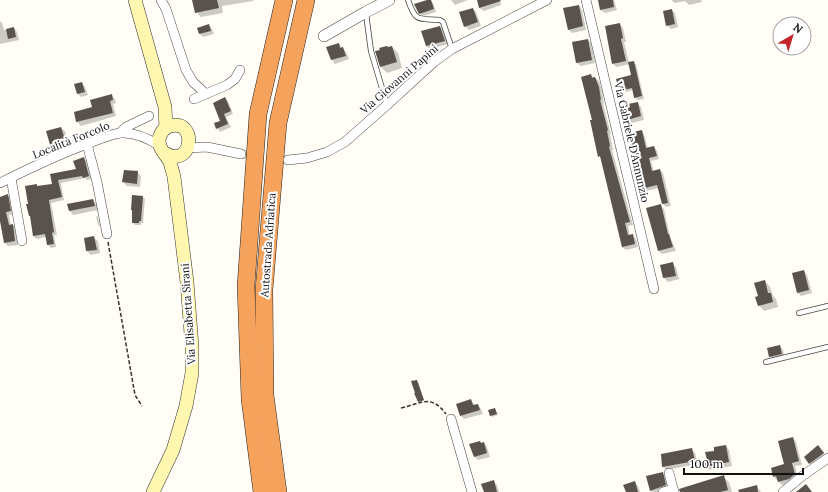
<svg xmlns="http://www.w3.org/2000/svg" width="828" height="492" font-family="Lora,serif">
<style>
.shadow{fill:#0003}
.building{fill:#5a524d}
.lines{fill:none;stroke-linecap:round;stroke-linejoin:round}
.minor-tunnel{stroke:#dbdad3;stroke-width:9;stroke-dasharray:9 4.5;stroke-linecap:butt}
.service-casing{stroke:#444;stroke-width:6}
.minor-casing{stroke:#444;stroke-width:10}
.tertiary-casing{stroke:#444;stroke-width:12}
.secondary-casing{stroke:#333;stroke-width:14}
.motorway-casing{stroke:#222;stroke-width:18}
.path{stroke:#333;stroke-width:1.5;stroke-dasharray:4 2;stroke-linecap:butt}
.service{stroke:#fff;stroke-width:4.5}
.minor{stroke:#fff;stroke-width:9}
.tertiary{stroke:#fff;stroke-width:11}
.secondary{stroke:#fff6b0;stroke-width:13}
.motorway{stroke:#f5a25d;stroke-width:17}
.labels{text-anchor:middle;dominant-baseline:central;stroke-width:4;stroke-linejoin:round;paint-order:stroke}
.street-label{font-size:11px;fill:#111;stroke:#fff}
</style>
<rect width="100%" height="100%" fill="#fffdf5"/>
<g class="shadow">
<polygon points="193,0 253,0 253,1 222,6 223,13 201,17 196,12"/>
<polygon points="430,0 433,3 436,12 423,16 420,13"/>
<polygon points="451,0 468,0 455,5"/>
<polygon points="478,0 500,0 501,5 484,11 480,8"/>
<polygon points="599,0 614,0 617,10 605,13 601,10"/>
<polygon points="671,0 701,0 702,2 689,5 685,1 675,3"/>
<polygon points="579,6 582,10 586,30 572,33 568,29"/>
<polygon points="473,9 476,12 481,26 469,30 465,26"/>
<polygon points="671,10 675,13 678,27 671,29 667,25"/>
<polygon points="0,21 2,23 4,30 14,28 17,32 19,40 0,44"/>
<polygon points="619,24 623,28 626,42 624,42 629,63 633,62 636,64 644,99 638,100 635,98 633,90 622,93 619,90 632,76 630,64 617,67 613,64"/>
<polygon points="209,25 212,29 214,34 203,37 200,34 198,29"/>
<polygon points="440,27 444,30 448,44 430,49 426,46"/>
<polygon points="588,40 591,43 595,63 581,66 577,63"/>
<polygon points="339,44 346,52 349,59 335,64 332,60 328,48"/>
<polygon points="392,47 398,53 402,68 387,73 381,67 376,52"/>
<polygon points="591,75 599,81 602,91 604,104 603,104 611,134 610,134 613,150 612,150 633,225 628,226 630,236 632,235 636,239 638,247 626,250 622,247 602,159 599,156 593,120"/>
<polygon points="82,83 85,87 88,95 81,97 78,94"/>
<polygon points="111,95 115,99 116,103 113,104 116,116 81,126 77,122 75,113 93,108"/>
<polygon points="225,98 228,101 233,114 226,117 231,127 220,132 215,124 222,121"/>
<polygon points="637,103 641,107 644,120 631,123 628,119"/>
<polygon points="61,128 65,131 69,147 56,151 52,147"/>
<polygon points="641,131 644,134 648,149 654,147 657,151 659,159 651,161 654,172 660,170 663,173 671,206 666,207 663,204 659,188 641,192 638,189 643,183"/>
<polygon points="84,158 87,161 92,179 87,180 85,178 61,183 64,200 51,203 57,235 54,235 56,247 51,248 48,245 46,237 37,239 33,236 31,217 30,216 30,204 36,185 38,187 53,184 51,175 77,169"/>
<polygon points="137,172 141,176 140,187 127,186 123,182"/>
<polygon points="7,195 11,199 14,214 9,215 11,225 12,225 16,228 18,245 8,246 5,243 0,215 0,197"/>
<polygon points="133,196 143,197 145,199 143,223 141,223 141,225 135,225 133,223"/>
<polygon points="93,200 97,204 98,210 73,215 70,211 69,205"/>
<polygon points="660,206 664,209 670,237 676,251 662,254 659,251"/>
<polygon points="96,216 98,217 100,226 98,225"/>
<polygon points="94,238 98,241 100,253 91,255 87,251 85,239"/>
<polygon points="672,263 676,267 679,279 668,282 664,278 661,266"/>
<polygon points="804,271 807,275 812,293 801,296 798,293"/>
<polygon points="765,281 770,287 773,296 776,299 778,307 764,311 759,305 759,297"/>
<polygon points="780,346 783,350 785,358 774,360 770,357 768,349"/>
<polygon points="417,381 418,382 424,401 419,402 418,401"/>
<polygon points="471,400 475,406 478,405 481,409 483,414 464,419 461,416"/>
<polygon points="495,409 498,415 492,417 490,415"/>
<polygon points="793,438 796,442 802,465 795,466 798,478 793,482 782,485 774,477 785,465"/>
<polygon points="484,443 487,447 490,457 478,460 475,457 471,445"/>
<polygon points="726,446 729,450 732,466 710,470 706,467 708,460 715,451"/>
<polygon points="691,449 695,453 698,464 667,470 663,467"/>
<polygon points="822,450 827,457 814,467 810,463"/>
<polygon points="662,473 668,478 671,490 667,492 652,492 651,491"/>
<polygon points="723,477 729,482 732,492 686,492"/>
<polygon points="494,482 497,485 499,492 485,492"/>
<polygon points="635,482 638,486 640,492 627,492"/>
<polygon points="757,486 761,492 744,492"/>
</g>
<g class="building">
<polygon points="192,0 217,0 219,8 195,13"/>
<polygon points="427,0 431,0 434,9 419,14 414,4"/>
<polygon points="477,0 500,0 501,1 479,8"/>
<polygon points="598,0 613,0 614,7 600,10"/>
<polygon points="579,5 583,26 568,30 563,8"/>
<polygon points="473,8 478,22 464,27 459,12"/>
<polygon points="672,9 675,24 666,26 663,11"/>
<polygon points="620,23 623,38 621,39 626,61 612,64 605,26"/>
<polygon points="209,24 211,31 199,34 197,28"/>
<polygon points="440,26 445,41 426,46 421,31"/>
<polygon points="14,27 16,37 8,39 6,29"/>
<polygon points="588,39 592,60 576,63 572,42"/>
<polygon points="339,43 340,48 343,47 346,56 331,60 326,47"/>
<polygon points="387,46 388,47 392,46 397,62 380,67 375,51 380,50 379,48"/>
<polygon points="634,61 642,96 634,98 632,88 619,91 616,79 631,75 628,62"/>
<polygon points="591,74 592,78 595,77 599,87 601,100 600,100 608,130 607,131 610,146 609,147 630,222 625,223 628,235 633,234 635,244 622,247 600,156 598,157 590,120 592,120 581,77"/>
<polygon points="82,82 85,92 77,94 74,84"/>
<polygon points="112,94 113,100 110,101 113,113 76,122 74,112 92,107 90,100"/>
<polygon points="225,97 231,111 224,114 228,124 216,129 214,123 220,121 213,103"/>
<polygon points="638,102 641,116 627,120 623,109 624,109 623,105"/>
<polygon points="61,127 66,143 51,148 46,131"/>
<polygon points="642,130 646,148 654,146 657,156 649,158 652,171 660,169 668,203 662,204 657,185 637,190 636,184 641,183 629,133"/>
<polygon points="84,157 89,176 83,178 82,176 58,180 62,197 49,200 54,232 52,233 54,244 47,245 45,234 33,236 30,216 29,216 26,204 28,204 25,186 37,184 37,186 52,184 50,174 76,169 73,161"/>
<polygon points="124,170 138,171 137,184 122,182"/>
<polygon points="8,194 11,211 6,212 9,225 13,224 15,241 4,243 0,221 0,197"/>
<polygon points="132,195 143,196 141,221 139,221 139,223 132,223 132,210 131,210"/>
<polygon points="93,199 95,206 69,211 67,204"/>
<polygon points="661,204 668,234 669,234 673,247 658,251 646,208"/>
<polygon points="94,236 97,250 86,251 84,238"/>
<polygon points="673,262 676,276 663,278 660,265"/>
<polygon points="804,270 809,290 797,293 792,273"/>
<polygon points="765,280 768,293 771,293 773,302 758,306 755,297 758,296 754,283"/>
<polygon points="780,345 782,354 769,357 767,348"/>
<polygon points="417,380 424,400 418,402 414,393 415,393 411,381"/>
<polygon points="471,399 473,405 478,404 480,410 460,416 456,404"/>
<polygon points="495,408 497,414 490,416 488,410"/>
<polygon points="793,437 799,461 792,463 795,474 789,479 778,482 776,476 773,477 771,468 784,464 778,441"/>
<polygon points="480,441 481,443 484,442 487,453 474,457 469,444"/>
<polygon points="726,445 729,462 705,467 704,460 707,460 705,452 714,451 714,447"/>
<polygon points="818,445 824,453 809,464 804,457"/>
<polygon points="692,448 695,461 662,467 661,454"/>
<polygon points="663,472 666,485 650,491 646,476"/>
<polygon points="724,475 728,490 720,492 680,492 679,489"/>
<polygon points="494,480 497,492 484,492 481,484"/>
<polygon points="635,481 638,492 626,492 623,485"/>
<polygon points="806,484 812,492 796,492"/>
<polygon points="757,485 758,492 739,492 738,490"/>
</g>
<g class="lines">
<polyline class="minor-tunnel" points="241,154 279,158"/>
<g class="service-casing">
<g id="service">
<path d="M408,0c8,23 10,18 32,20l3,2 9,27"/>
<polyline points="366,14 371,51 387,105"/>
<polyline points="799,313 828,306"/>
<polyline points="766,362 828,347"/>
</g>
</g>
<g class="minor-casing">
<g id="minor">
<polyline points="161,0 166,9 186,70 193,82 206,94"/>
<polyline points="586,0 654,289"/>
<polyline points="194,99 227,85 235,79 240,70"/>
<polyline points="120,133 126,127 149,116"/>
<polyline points="87,144 97,182 107,234"/>
<polyline points="188,148 207,147 241,154"/>
<polyline points="288,160 307,158 327,152 345,142 387,105 434,62 452,49 547,0"/>
<polyline points="11,178 22,241"/>
<path d="M0,183c28,-14 57,-28 87,-39 11,-4 21,-9 33,-11 15,-1 28,5 40,13"/>
<polyline points="451,419 472,492"/>
<polyline points="669,473 674,492"/>
<polyline points="663,492 673,489"/>
<polyline points="783,492 801,477 828,458"/>
</g>
</g>
<g class="tertiary-casing">
<polyline id="tertiary" points="324,36 366,12 389,0"/>
</g>
<g class="secondary-casing">
<g id="secondary">
<polyline points="135,0 165,107 166,128"/>
<path d="M153,492l20,-42 13,-44 6,-33v-26l-5,-65 -13,-105c-1,-5 -3,-10 -4,-15 -3,-6 -8,-10 -10,-16 -3,-8 2,-18 10,-20 28,-8 23,44 -5,27"/>
</g>
</g>
<g class="motorway-casing">
<g id="motorway">
<polyline points="262,492 250,399 246,286 258,114 284,0"/>
<polyline points="278,492 265,395 264,290 278,123 306,0"/>
</g>
</g>
<g class="path">
<polyline points="108,242 135,395 142,406"/>
<path d="M401,408c21,-5 30,-14 45,6"/>
</g>
<use href="#service" class="service"/>
<use href="#minor" class="minor"/>
<use href="#tertiary" class="tertiary"/>
<use href="#secondary" class="secondary"/>
<use href="#motorway" class="motorway"/>
</g>
<g class="labels">
<g class="street-label">
<text transform="translate(399 79) rotate(-41)">Via Giovanni Papini</text>
<text transform="translate(71 140) rotate(-22)">Località Forcolo</text>
<text transform="translate(632 142) rotate(77)">Via Gabriele D'Annunzio</text>
<text transform="translate(268 245) rotate(-86)">Autostrada Adriatica</text>
<text transform="translate(188 314) rotate(-94)">Via Elisabetta Sirani</text>
</g>
</g>
<g transform="translate(792 36) rotate(38)"><circle r="19" fill="#ffffff" stroke="#a0a0a0"/>
<path d="M0-3L7 15L0 10L-7 15Z" fill="#c4262e"/>
<text y="-6" font-size="11" font-weight="bold" text-anchor="middle" fill="#111111">N</text>
</g>
<path d="M684 468v6h119v-6" fill="none" stroke="#111111" stroke-width="2"/>
<text x="690" y="468" font-size="12" fill="#111111" stroke="#ffffff" stroke-width="3" paint-order="stroke">100 m</text>
</svg>
